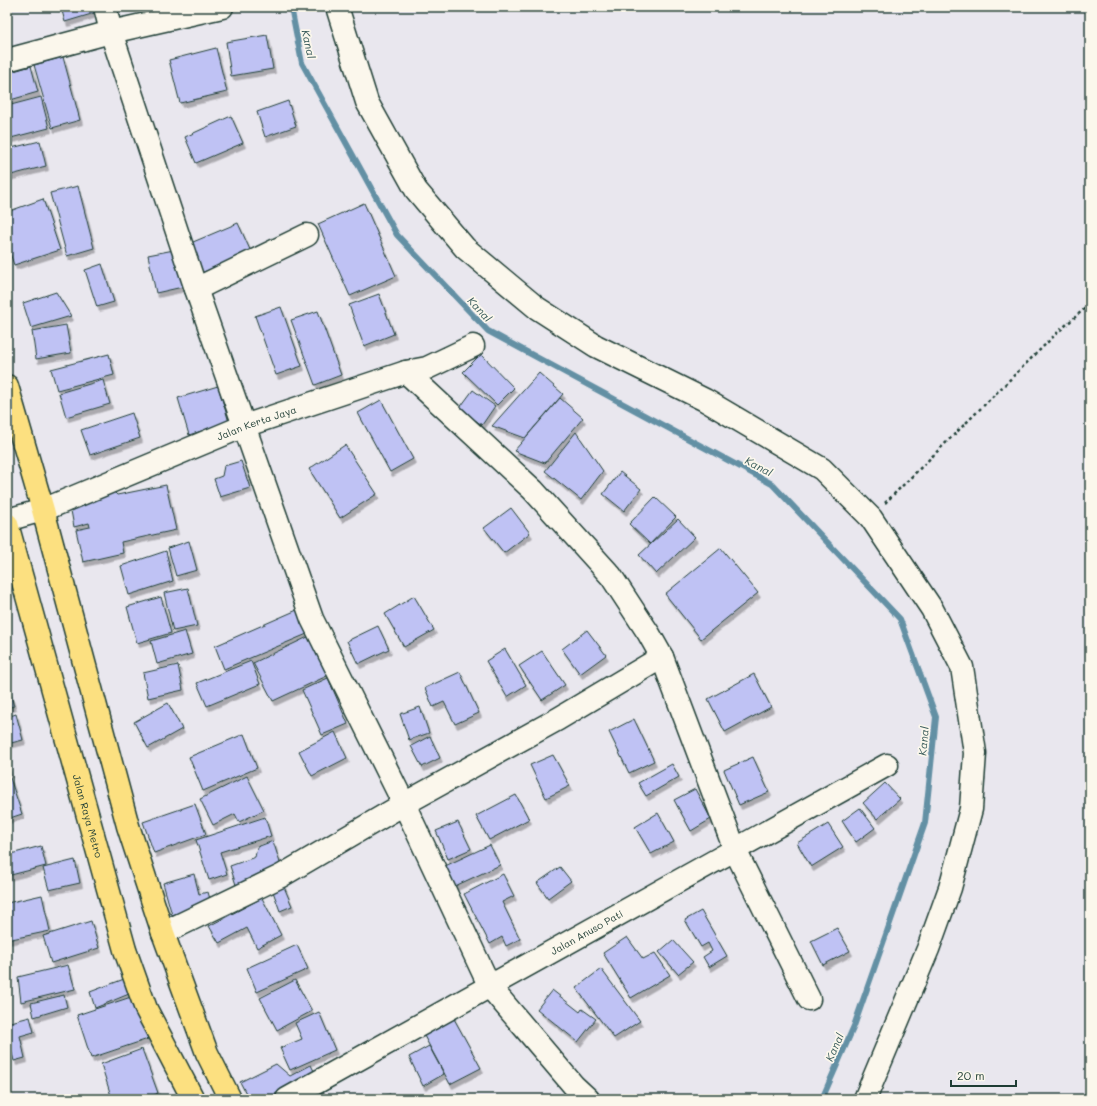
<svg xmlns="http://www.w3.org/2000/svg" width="1097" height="1106" font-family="Mali,sans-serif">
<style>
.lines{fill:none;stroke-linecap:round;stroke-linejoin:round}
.stream{stroke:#6390a4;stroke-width:6}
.building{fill:#bfc2f4;stroke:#1f3d34;filter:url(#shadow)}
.minor-casing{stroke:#1f3d34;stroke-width:25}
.highway-casing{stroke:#1f3d34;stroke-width:25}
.path{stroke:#1f3d34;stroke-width:2.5;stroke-dasharray:3 3;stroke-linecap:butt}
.minor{stroke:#fbf7ec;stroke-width:22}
.highway{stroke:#fce080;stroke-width:22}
.labels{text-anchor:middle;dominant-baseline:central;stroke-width:3.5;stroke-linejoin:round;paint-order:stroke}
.street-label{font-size:10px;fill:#1f3d34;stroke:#fbf7ec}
.water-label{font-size:11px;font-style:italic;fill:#365959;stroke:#fbf7ec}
</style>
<defs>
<filter id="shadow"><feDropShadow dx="2.5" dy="4.5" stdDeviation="0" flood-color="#0004"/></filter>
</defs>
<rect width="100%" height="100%" fill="#e9e7ee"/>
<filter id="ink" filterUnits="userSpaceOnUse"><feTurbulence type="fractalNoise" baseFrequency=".025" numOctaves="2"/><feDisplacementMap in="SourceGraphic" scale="8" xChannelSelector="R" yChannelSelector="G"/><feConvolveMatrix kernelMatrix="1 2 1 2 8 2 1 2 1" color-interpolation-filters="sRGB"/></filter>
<g filter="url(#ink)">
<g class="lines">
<polyline class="stream" points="291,7 302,63 397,235 488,331 772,484 900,619 936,717 925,823 854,1026 822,1099"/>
</g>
<g class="building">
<polygon points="61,7 97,7 98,12 65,22"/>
<polygon points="267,35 273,69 231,76 226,42"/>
<polygon points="216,48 227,92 180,103 169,60"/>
<polygon points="63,57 80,120 52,128 34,65"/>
<polygon points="31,66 38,92 7,101 7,73"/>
<polygon points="41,97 49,128 7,139 7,106"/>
<polygon points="288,101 296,126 265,137 257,112"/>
<polygon points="231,116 243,143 196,163 185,137"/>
<polygon points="40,141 46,166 7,176 7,149"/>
<polygon points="78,186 94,248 67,256 50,193"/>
<polygon points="43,199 60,250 14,265 7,244 7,212"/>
<polygon points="364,203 396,276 350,296 318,224"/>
<polygon points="238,223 251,252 199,274 186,245"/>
<polygon points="179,249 187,286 156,293 148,255"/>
<polygon points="102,264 114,302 97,307 85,270"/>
<polygon points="56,292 71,316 31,328 23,303"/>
<polygon points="379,294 394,334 364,346 349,305"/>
<polygon points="281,307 302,366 276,375 255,316"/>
<polygon points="318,311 341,375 315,385 291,320"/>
<polygon points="66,325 71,353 36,359 32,331"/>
<polygon points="109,354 114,375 57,390 51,369"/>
<polygon points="481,354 514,388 497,405 463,372"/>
<polygon points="539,373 563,394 525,438 492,426"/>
<polygon points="103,380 110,404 66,417 59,393"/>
<polygon points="218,386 229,422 189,435 178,398"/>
<polygon points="473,390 495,406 482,425 459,409"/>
<polygon points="560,398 583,418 545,463 514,451"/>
<polygon points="381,400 413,459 390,472 358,413"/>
<polygon points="132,413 140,438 90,455 81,430"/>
<polygon points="576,432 603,471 581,500 545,471"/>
<polygon points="345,445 377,494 340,518 309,469"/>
<polygon points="241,461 250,488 220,497 214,479 222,476 224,466"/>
<polygon points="620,472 641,489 624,511 603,494"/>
<polygon points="166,485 176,530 121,542 123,553 83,562 76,530 90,527 89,523 74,527 70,505 113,491 117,495"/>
<polygon points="655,497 676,517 650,544 629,524"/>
<polygon points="511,508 530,533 504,553 484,528"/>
<polygon points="678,519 695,537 656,574 639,555"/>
<polygon points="189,541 197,570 176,576 168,548"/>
<polygon points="721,548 758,593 701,639 665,594"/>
<polygon points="166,551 173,581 129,595 121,566"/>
<polygon points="188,588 197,626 173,631 164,593"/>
<polygon points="414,596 434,630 404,647 385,614"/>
<polygon points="161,597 171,633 137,643 127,607"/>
<polygon points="297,610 307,634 224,669 215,646"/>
<polygon points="378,626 389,649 358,664 347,641"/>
<polygon points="587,630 606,655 580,674 562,649"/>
<polygon points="185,631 192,654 157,664 151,641"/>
<polygon points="312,635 329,675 273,701 253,663"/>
<polygon points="505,649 526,685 507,697 486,661"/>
<polygon points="542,651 565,685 542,700 519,666"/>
<polygon points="251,661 260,684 207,706 197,683"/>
<polygon points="178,665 183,690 148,698 143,673"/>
<polygon points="460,672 479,713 455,724 444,702 433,707 425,688"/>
<polygon points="754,674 771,707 725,732 708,699"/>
<polygon points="328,678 348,724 322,735 302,690"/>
<polygon points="7,684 14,706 7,708"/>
<polygon points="168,703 182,729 148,748 134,722"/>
<polygon points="420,707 429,733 409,740 400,714"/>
<polygon points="16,714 23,740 7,744 7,717"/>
<polygon points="634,719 654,761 629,773 609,732"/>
<polygon points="335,732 347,758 312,776 299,751"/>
<polygon points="244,734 257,768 203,791 189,757"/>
<polygon points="430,736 440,758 422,767 411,746"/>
<polygon points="553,755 570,786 546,798 530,765"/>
<polygon points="753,757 769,792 739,805 724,770"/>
<polygon points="7,761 10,773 7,774"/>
<polygon points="672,764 679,777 646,796 638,783"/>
<polygon points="247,776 264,810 239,822 235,814 213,825 200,799"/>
<polygon points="10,778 22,814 7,819 7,779"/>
<polygon points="885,783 900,799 877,819 863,803"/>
<polygon points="695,789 711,819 691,831 674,800"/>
<polygon points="516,795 529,819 489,840 476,816"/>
<polygon points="195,804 206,834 154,853 143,822"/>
<polygon points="860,808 875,828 856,842 842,821"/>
<polygon points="658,813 674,842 651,854 635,827"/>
<polygon points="265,817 271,836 220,852 227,874 209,880 196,840"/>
<polygon points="458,822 471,849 448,859 436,831"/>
<polygon points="828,824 843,847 811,867 797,843"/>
<polygon points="273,841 283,872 237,888 230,866 255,857 257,847"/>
<polygon points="490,845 500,865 453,887 443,867"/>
<polygon points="41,846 46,866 7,876 7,855"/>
<polygon points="75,860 80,883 49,890 43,868"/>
<polygon points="560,867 571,881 548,898 537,883"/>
<polygon points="194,874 199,894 208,892 211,903 172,915 163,883"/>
<polygon points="503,874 514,896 502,902 520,939 506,946 502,937 490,944 464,894"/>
<polygon points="282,882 292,906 280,911 271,886"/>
<polygon points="42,895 50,931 7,940 7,903"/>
<polygon points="262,898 281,935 257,948 247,928 219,943 209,926"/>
<polygon points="701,911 727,956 709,967 703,957 712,951 708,943 701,947 685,920"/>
<polygon points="91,921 99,948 51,963 43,936"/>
<polygon points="837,928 850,951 823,965 811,941"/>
<polygon points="627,937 643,959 655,953 670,975 631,998 603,953"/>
<polygon points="673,940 693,962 678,974 659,952"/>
<polygon points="297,945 308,969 257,992 247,968"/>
<polygon points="68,965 75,989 21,1002 18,977"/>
<polygon points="601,969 640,1021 614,1038 576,988"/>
<polygon points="124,979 129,994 95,1008 90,992"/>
<polygon points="295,980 312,1011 277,1030 260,998"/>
<polygon points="552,990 580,1012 582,1009 596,1019 578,1042 537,1009"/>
<polygon points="64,995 67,1007 34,1017 31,1003"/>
<polygon points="134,996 148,1039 91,1058 77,1015"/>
<polygon points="319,1012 335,1050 290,1070 280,1048 302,1039 295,1023"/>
<polygon points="452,1015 481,1068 450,1084 422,1032"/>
<polygon points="30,1017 34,1032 20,1036 25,1058 14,1061 7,1035 7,1023"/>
<polygon points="429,1046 444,1074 423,1086 409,1057"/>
<polygon points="142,1049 158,1093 147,1099 136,1099 134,1097 112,1099 101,1064"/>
<polygon points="276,1064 290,1076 311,1065 318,1079 278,1099 249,1099 240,1082"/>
<polygon points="390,1094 392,1099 373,1099"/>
</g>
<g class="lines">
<g class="minor-casing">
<g id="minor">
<polyline points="105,7 111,32 196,289 312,619 404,804 490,987 574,1086 588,1099"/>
<polyline points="337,7 367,102 416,190 465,248 537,308 596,346 705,400 822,469 871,518 932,609 962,667 975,753 971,809 950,888 928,949 865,1099"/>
<polyline points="7,60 111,32 222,7"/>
<polyline points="196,289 307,235"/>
<polyline points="406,372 533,490 611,576 649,634 662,657 735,850 809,999"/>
<path id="s1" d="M7,520l36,-10 201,-84 162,-54 21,-4 46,-22"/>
<polyline points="163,933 281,876 404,804 558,719 662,657"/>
<path id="s2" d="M287,1099l600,-334"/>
</g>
</g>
<g class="highway-casing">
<g id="highway">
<polyline points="7,386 43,510 128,826 163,933 207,1053 230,1099"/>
<path id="s3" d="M7,524l118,426 21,59 47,90"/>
</g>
</g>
<polyline class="path" points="885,503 1058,332 1090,304"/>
<use href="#minor" class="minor"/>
<use href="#highway" class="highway"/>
</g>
</g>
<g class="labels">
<g class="street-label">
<text stroke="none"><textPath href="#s1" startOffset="268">Jalan Kerta Jaya</textPath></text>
<text stroke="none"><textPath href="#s3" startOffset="303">Jalan Raya Metro</textPath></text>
<text stroke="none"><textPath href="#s2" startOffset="343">Jalan Anuso Pati</textPath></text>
</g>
<g class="water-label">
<text transform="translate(309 44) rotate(78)">Kanal</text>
<text transform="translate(480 309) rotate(47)">Kanal</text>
<text transform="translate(759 466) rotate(28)">Kanal</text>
<text transform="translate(923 741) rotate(-85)">Kanal</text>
<text transform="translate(834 1047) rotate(-66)">Kanal</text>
</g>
</g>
<rect width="1097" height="1106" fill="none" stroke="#fbf7ec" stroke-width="24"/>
<rect x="12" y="12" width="1073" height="1082" fill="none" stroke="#1f3d34" stroke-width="1.5" filter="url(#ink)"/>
<path d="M951 1080v6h65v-6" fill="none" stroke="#1f3d34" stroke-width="2"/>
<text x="957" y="1080" font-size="12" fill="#1f3d34" stroke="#fbf7ec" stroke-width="3" paint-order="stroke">20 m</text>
</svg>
